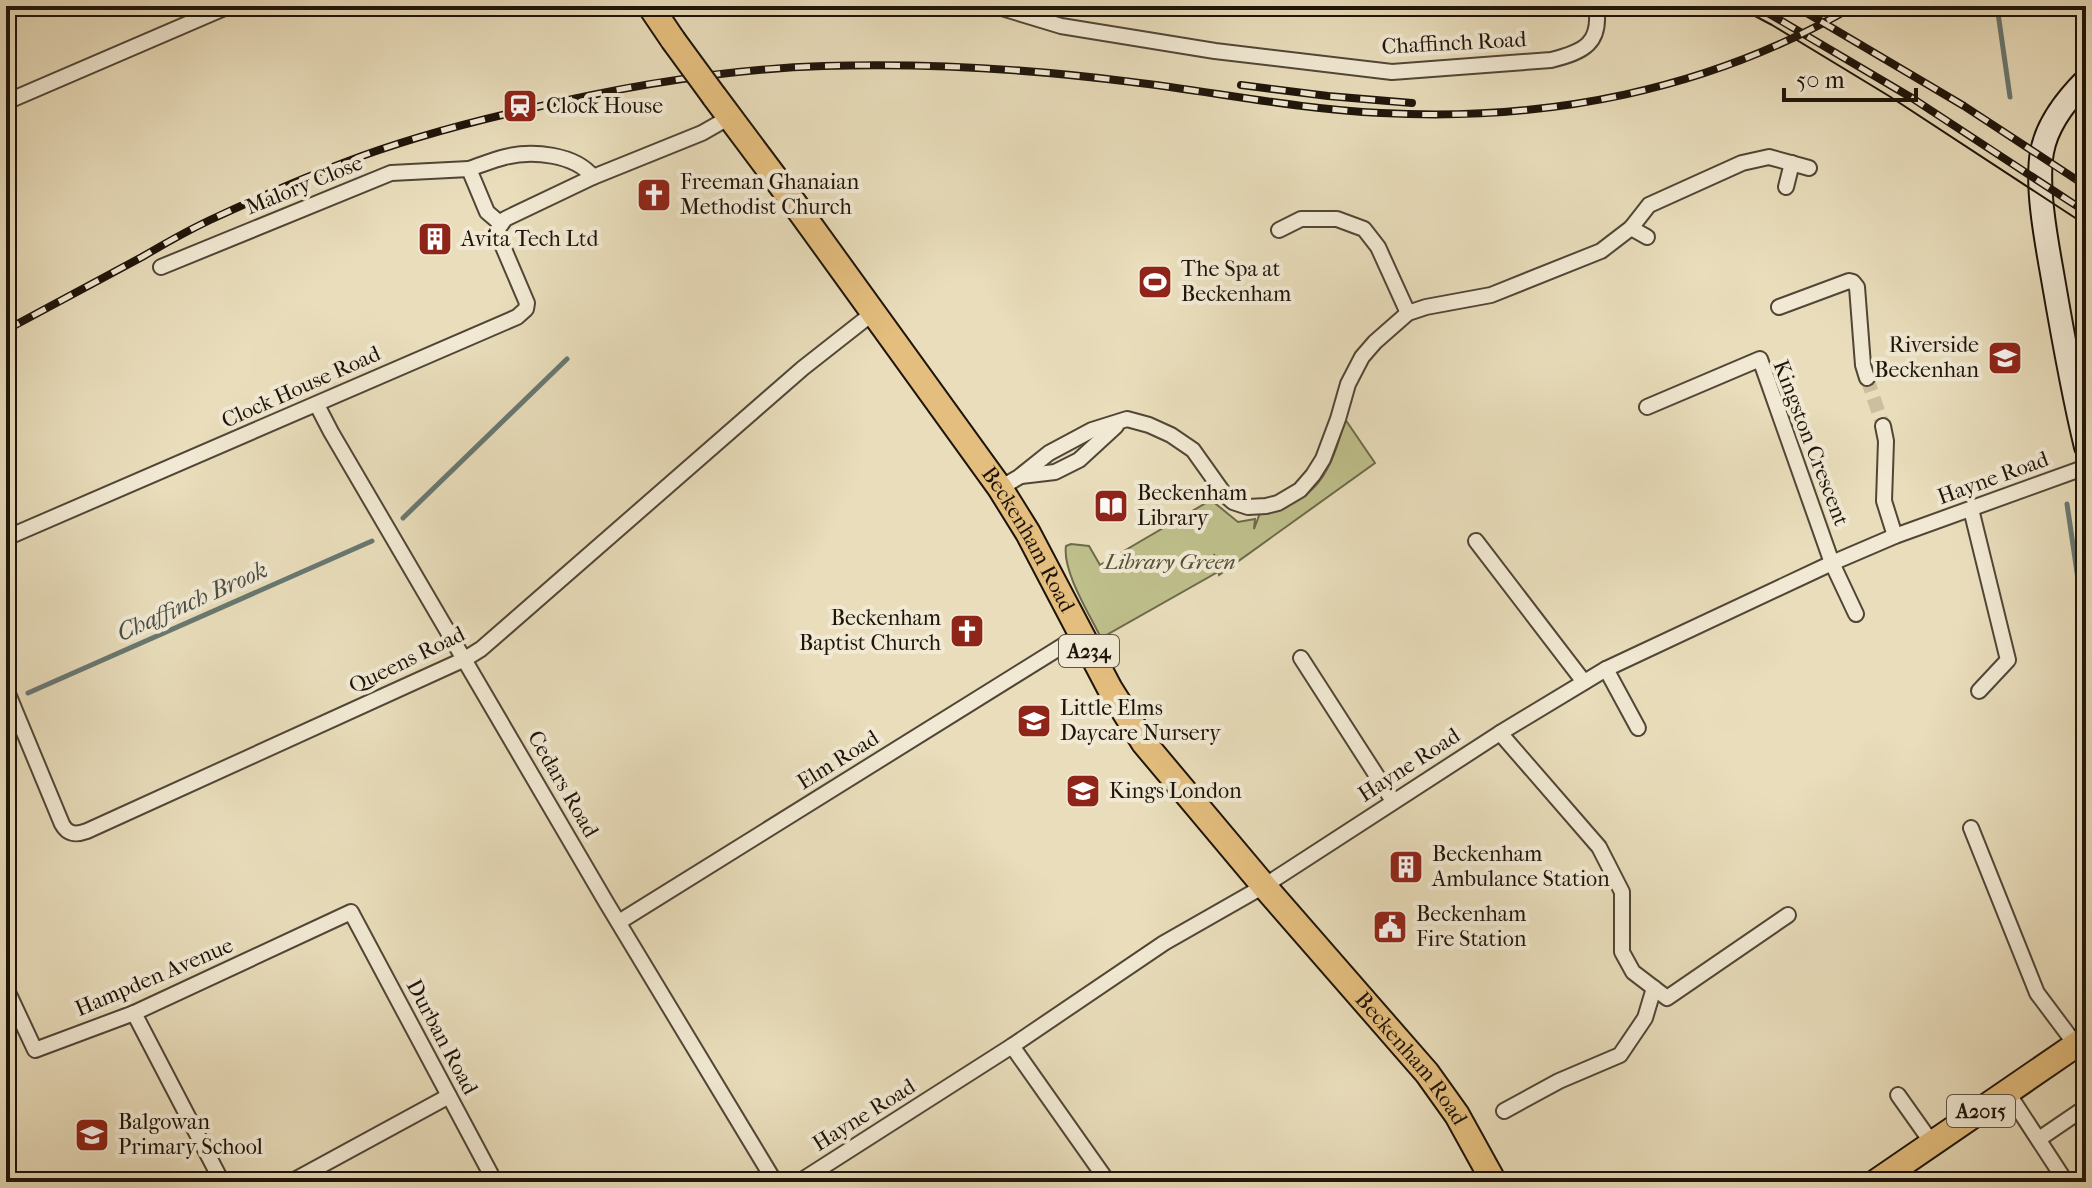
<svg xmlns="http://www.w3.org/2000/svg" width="2092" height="1188" font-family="'IM FELL French Canon',serif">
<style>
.green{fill:#bebf8b;stroke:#6e6a4a;stroke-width:2}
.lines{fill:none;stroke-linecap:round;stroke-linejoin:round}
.stream{stroke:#687872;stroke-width:5}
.street-tunnel{stroke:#cbbfa0;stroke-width:14;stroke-dasharray:14 7;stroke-linecap:butt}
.street-casing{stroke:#514636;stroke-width:18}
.secondary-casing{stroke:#1e140a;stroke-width:26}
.primary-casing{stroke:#1e140a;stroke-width:28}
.street{stroke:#f1e9d3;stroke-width:14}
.secondary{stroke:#f1e9d3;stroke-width:22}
.primary{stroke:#e4be7e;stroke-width:24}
.tram{stroke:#1e140a;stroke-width:2}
.rail-casing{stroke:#1e140a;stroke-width:8}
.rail{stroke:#f1e9d3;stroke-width:5;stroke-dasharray:15;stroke-linecap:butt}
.primary-bridge-casing{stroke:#1e140a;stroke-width:28;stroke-linecap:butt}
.primary-bridge{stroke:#e4be7e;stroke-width:24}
.labels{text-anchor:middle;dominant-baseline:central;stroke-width:8;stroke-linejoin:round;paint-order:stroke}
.shield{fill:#f1e9d3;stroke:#5d5446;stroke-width:2}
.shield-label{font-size:20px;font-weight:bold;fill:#1e140a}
.street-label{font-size:22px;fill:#1e140a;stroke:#f1e9d3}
.poi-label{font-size:22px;fill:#1e140a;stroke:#f1e9d3;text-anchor:start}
.park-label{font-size:22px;font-style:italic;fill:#565037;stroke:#f1e9d3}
.water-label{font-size:24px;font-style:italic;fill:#494e47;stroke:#f1e9d3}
</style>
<rect width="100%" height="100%" fill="#e9ddbb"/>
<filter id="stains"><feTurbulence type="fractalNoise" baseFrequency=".0025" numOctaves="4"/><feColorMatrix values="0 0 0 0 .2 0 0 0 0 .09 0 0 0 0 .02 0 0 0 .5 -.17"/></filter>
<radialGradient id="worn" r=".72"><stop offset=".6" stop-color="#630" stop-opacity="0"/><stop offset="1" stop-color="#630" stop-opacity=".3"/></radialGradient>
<path class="green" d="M1345,419l30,44 -156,112 -5,-21 2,19 -115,65c-11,-23 -39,-67 -35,-92l5,-2 18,2 11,19 111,-65 27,22 17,-3 -1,10 6,-16c57,-10 71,-41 85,-94z"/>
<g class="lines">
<g class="stream">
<polyline points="1997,6 2010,97"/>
<polyline points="2067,504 2086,634"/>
<polyline points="403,518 567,359"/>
<polyline points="28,693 372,541"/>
</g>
<polyline class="street-tunnel" points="1867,378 1883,426"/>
<g class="street-casing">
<g id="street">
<path d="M995,6l66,20 154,25 177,21 159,-12c33,-8 51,-17 45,-54"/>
<polyline points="6,102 229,6"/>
<polyline points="1786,187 1792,163"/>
<path d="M501,224l-14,-12 -18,-43c12,-4 24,-9 36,-12 27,-7 70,-3 88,20"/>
<polyline points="1631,228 1647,237"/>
<polyline points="1279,230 1301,219 1337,219 1364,229 1378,247 1408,313"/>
<polyline points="161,267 391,173 469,169"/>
<polyline points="1779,307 1849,281 1853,282 1857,287 1863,365 1867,378"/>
<polyline points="317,405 331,432 606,902 775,1182"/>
<polyline points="1647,407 1760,359 1832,563 1856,614"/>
<polyline points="1883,426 1886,441 1884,501 1895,536"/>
<polyline points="1021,476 1055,472 1079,460 1116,426"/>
<polyline points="1000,488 1019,477 1049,453 1092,430 1127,419 1149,425 1171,435 1193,450 1225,495 1233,502 1248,507 1266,506 1278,503 1300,490 1313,475 1323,459 1338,419 1348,384 1362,357 1375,342 1408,313 1426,307 1491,295 1601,251 1631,228 1649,205 1742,163 1769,157 1809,168"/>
<polyline points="1971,509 2008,660 1979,691"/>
<polyline points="6,538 517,317 526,309 527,303 498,235 498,229 505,219 593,177 702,133 730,117"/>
<polyline points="1476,541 1584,682"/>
<polyline points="1301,658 1393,801"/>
<polyline points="1606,669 1638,728"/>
<path d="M6,689l56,135c6,11 14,11 25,7l378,-172 16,-10 322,-281 70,-55"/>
<polyline points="1500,733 1599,847 1622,892 1622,952 1633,972 1667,998 1788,915"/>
<polyline points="1971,828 2037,993 2076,1045"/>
<polyline points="619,922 1080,635"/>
<polyline points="6,988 35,1050 134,1013 351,912 495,1182"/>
<polyline points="134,1013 222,1182"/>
<polyline points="1012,1046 1108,1182"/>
<polyline points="2008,1093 2066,1182"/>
<polyline points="1898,1095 1932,1143"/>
<polyline points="1504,1111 1559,1081 1620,1055 1645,1018 1654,988"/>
<polyline points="2039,1139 2086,1107"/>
<polyline points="291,1182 449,1096"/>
<polyline points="799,1182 1012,1046 1164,943 1264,886 1500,733 1606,669 1832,563 1895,536 2086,467"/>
</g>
</g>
<g class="secondary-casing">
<path id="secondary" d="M2086,80c-20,20 -39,44 -44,72 -6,34 4,87 10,121 10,58 20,117 34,174"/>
</g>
<g class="primary-casing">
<g id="primary">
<polyline points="650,6 673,40"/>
<path id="s1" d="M714,96l80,107 206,285 28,45 82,156 34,54 120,143 163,187 30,42 37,67"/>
<polyline points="1876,1182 2086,1038"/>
</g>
</g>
<use href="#street" class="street"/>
<use href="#secondary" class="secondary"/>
<use href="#primary" class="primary"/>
<polyline class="tram" points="1736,6 1772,25 1889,96 2086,225"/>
<g class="rail-casing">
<g id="rail">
<polyline points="1756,6 1912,98 2086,212"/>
<polyline points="1795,6 1964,106 2086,186"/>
<polyline points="1241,85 1328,96 1412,103"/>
<path d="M6,330c45,-24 91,-49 136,-73 22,-13 45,-26 68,-37 43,-20 88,-40 133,-57 60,-23 123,-40 185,-54 97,-23 196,-40 296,-43 103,-3 206,3 308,16 83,10 166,27 249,31 166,9 329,-23 473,-107"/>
</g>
</g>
<use href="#rail" class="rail"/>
<g class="primary-bridge-casing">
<polyline id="primary-bridge" points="673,40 714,96"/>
</g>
<use href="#primary-bridge" class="primary-bridge"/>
</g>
<defs>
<g id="station-square" transform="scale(1.8)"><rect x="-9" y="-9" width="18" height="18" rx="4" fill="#8f2418" stroke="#f1e9d3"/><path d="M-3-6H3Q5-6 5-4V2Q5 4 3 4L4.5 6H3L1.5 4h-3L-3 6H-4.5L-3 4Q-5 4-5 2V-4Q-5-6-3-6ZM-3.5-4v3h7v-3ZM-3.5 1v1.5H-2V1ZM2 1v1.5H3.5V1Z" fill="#fff"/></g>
<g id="church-square" transform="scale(1.8)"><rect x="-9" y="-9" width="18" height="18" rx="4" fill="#8f2418" stroke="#f1e9d3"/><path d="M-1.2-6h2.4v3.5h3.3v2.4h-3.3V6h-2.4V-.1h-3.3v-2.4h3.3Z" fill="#fff"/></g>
<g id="building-square" transform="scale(1.8)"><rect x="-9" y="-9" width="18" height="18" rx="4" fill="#8f2418" stroke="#f1e9d3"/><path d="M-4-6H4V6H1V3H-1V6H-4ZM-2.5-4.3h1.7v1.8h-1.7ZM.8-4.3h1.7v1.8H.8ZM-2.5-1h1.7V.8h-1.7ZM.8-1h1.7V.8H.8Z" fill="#fff"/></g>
<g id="stadium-square" transform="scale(1.8)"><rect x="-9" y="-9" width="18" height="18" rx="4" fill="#8f2418" stroke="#f1e9d3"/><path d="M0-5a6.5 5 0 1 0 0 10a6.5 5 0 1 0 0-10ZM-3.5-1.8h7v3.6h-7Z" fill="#fff"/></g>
<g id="school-square" transform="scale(1.8)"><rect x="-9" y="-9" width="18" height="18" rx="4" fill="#8f2418" stroke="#f1e9d3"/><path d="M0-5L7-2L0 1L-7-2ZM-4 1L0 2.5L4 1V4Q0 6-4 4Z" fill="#fff"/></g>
<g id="library-square" transform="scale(1.8)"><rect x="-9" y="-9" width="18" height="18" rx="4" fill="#8f2418" stroke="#f1e9d3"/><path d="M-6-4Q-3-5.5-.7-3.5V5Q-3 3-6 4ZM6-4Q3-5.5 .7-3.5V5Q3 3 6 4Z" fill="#fff"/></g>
<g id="civic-square" transform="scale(1.8)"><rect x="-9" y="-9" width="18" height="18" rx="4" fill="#8f2418" stroke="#f1e9d3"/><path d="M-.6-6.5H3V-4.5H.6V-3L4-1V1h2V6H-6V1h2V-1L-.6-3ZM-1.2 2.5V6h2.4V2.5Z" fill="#fff"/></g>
</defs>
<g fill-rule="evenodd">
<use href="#station-square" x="520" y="106"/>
<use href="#church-square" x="654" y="195"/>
<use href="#building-square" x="435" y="239"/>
<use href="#stadium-square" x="1155" y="282"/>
<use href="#school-square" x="2005" y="358"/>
<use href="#library-square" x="1111" y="506"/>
<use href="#church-square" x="967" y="631"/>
<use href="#school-square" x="1034" y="721"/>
<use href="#school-square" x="1083" y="791"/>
<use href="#building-square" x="1406" y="867"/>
<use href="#civic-square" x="1390" y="927"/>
<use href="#school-square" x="92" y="1135"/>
</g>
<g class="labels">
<g class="shield">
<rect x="1059" y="635" width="60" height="32" rx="6"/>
<rect x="1947" y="1095" width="68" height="32" rx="6"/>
</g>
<g class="shield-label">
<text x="1089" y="651">A234</text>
<text x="1981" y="1111">A2015</text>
</g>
<g class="street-label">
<text transform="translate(1454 43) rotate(-3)">Chaffinch Road</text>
<text transform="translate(304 185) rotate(-22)">Malory Close</text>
<text transform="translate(301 387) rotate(-24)">Clock House Road</text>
<text transform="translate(1811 443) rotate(69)">Kingston Crescent</text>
<text transform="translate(1993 478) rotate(-20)">Hayne Road</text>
<text stroke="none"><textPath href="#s1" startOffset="544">Beckenham Road</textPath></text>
<text transform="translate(407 660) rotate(-26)">Queens Road</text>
<text transform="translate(838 760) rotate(-32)">Elm Road</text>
<text transform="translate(1409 765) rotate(-33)">Hayne Road</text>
<text transform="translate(563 784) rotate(60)">Cedars Road</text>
<text transform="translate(154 977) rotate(-23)">Hampden Avenue</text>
<text transform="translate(442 1037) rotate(62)">Durban Road</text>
<text stroke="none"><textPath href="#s1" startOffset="1192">Beckenham Road</textPath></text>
<text transform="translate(864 1115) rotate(-32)">Hayne Road</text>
</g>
<g class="poi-label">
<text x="546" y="106">Clock House</text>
<text x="680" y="182">Freeman Ghanaian<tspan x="680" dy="25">Methodist Church</tspan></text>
<text x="461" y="239">Avita Tech Ltd</text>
<text x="1181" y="269">The Spa at<tspan x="1181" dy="25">Beckenham</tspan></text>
<text x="1979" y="345" text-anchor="end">Riverside<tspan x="1979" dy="25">Beckenhan</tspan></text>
<text x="1137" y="493">Beckenham<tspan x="1137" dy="25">Library</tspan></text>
<text x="941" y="618" text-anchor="end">Beckenham<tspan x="941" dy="25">Baptist Church</tspan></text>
<text x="1060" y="708">Little Elms<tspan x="1060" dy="25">Daycare Nursery</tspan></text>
<text x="1109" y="791">Kings London</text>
<text x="1432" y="854">Beckenham<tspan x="1432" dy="25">Ambulance Station</tspan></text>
<text x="1416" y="914">Beckenham<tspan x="1416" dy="25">Fire Station</tspan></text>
<text x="118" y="1122">Balgowan<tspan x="118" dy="25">Primary School</tspan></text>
</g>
<g class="park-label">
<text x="1170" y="562">Library Green</text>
</g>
<g class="water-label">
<text transform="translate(192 601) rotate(-24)">Chaffinch Brook</text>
</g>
</g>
<rect width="2092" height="1188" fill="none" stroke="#e9ddbb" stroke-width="32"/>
<rect x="8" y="8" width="2076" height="1172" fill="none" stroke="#1e140a" stroke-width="4"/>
<rect x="16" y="16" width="2060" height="1156" fill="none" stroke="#1e140a" stroke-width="2"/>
<path d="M1784 88v12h132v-12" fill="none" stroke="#1e140a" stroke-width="4"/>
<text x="1796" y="88" font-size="24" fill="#1e140a" stroke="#f1e9d3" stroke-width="6" paint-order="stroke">50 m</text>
<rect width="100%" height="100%" filter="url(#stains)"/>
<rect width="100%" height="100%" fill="url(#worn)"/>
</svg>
